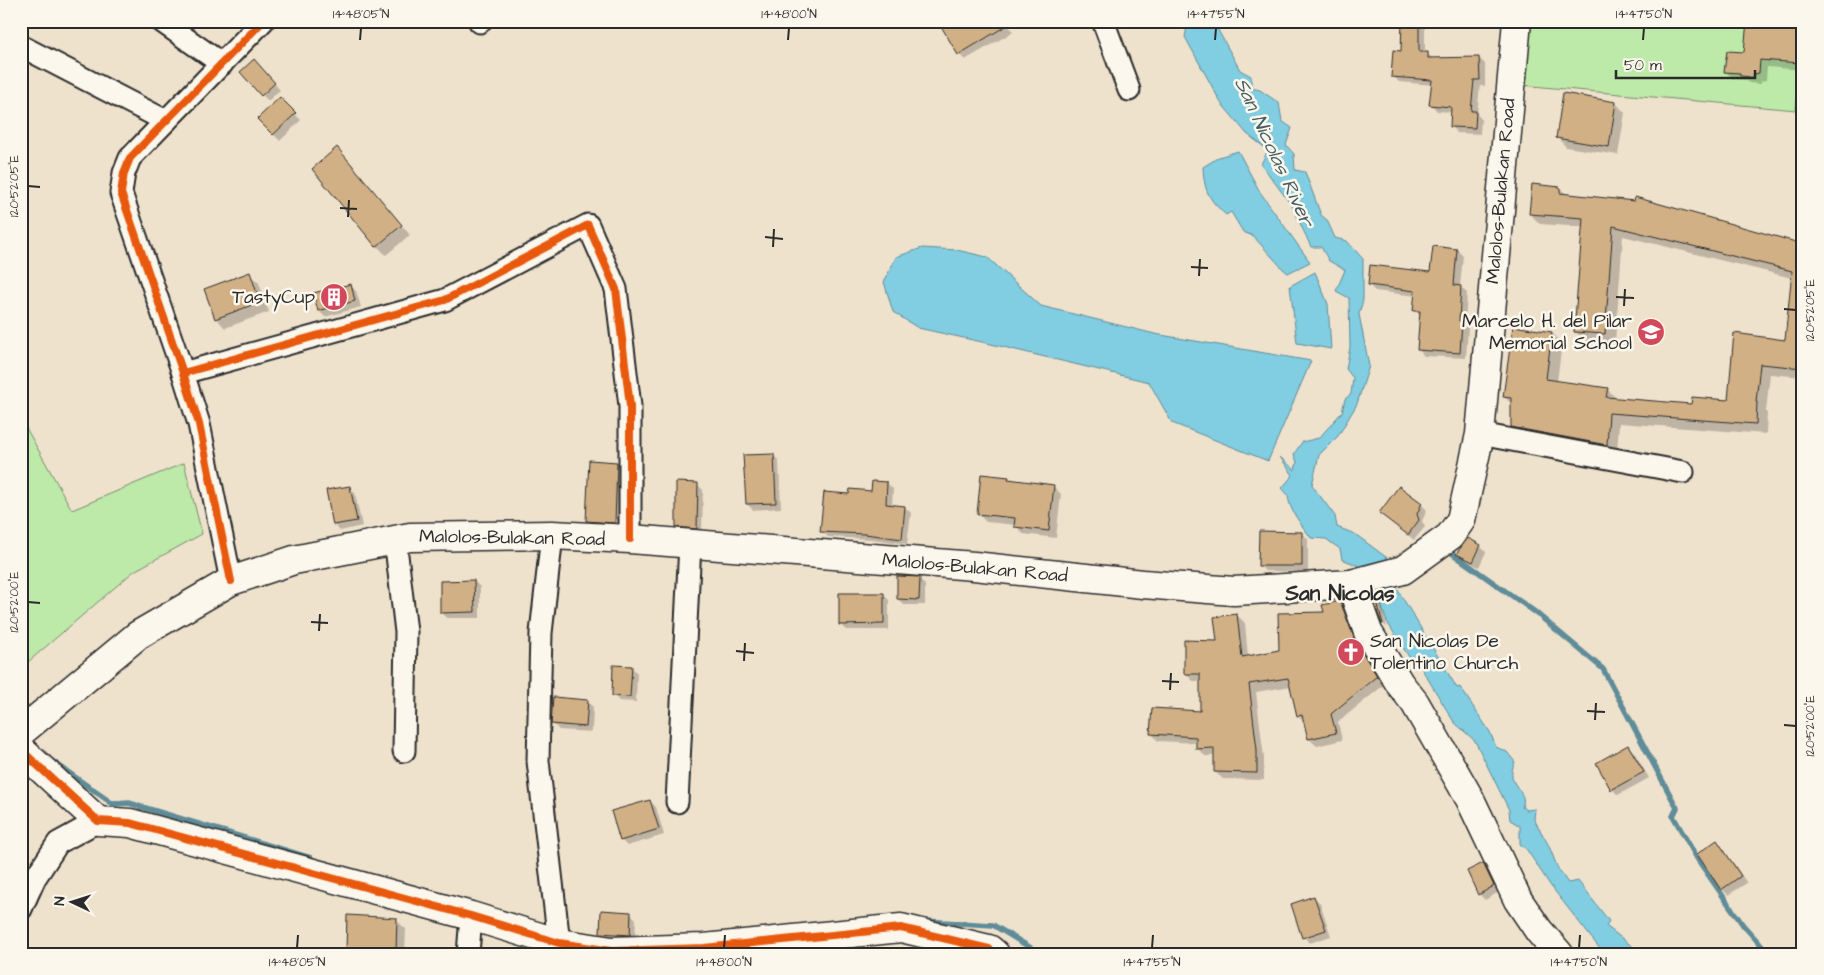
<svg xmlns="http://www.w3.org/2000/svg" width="1824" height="975" font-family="'Architects Daughter',sans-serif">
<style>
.green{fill:#bdeaa8;stroke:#748a6a}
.water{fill:#81cde1;stroke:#5f8c98}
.shadow{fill:#0003}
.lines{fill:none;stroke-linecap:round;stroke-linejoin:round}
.stream{stroke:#5f8c98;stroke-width:5.5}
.building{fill:#d2b085;stroke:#2b2b2b}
.minor-casing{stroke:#2b2b2b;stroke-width:25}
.tertiary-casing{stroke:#2b2b2b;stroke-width:31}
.secondary-casing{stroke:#2b2b2b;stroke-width:31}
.minor{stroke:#fbf7ec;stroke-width:21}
.tertiary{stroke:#fbf7ec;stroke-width:28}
.secondary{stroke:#fbf7ec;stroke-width:28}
.cycleway-casing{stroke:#fbf7ec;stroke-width:11}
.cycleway{stroke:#e8590c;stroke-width:8}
.ticks{fill:none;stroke:#2b2b2b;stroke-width:2}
.labels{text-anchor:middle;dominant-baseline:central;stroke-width:5;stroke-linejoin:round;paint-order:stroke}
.street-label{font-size:19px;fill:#2b2b2b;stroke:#fbf7ec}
.poi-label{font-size:19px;fill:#2b2b2b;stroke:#fbf7ec;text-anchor:end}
.water-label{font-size:20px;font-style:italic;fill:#455c62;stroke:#fbf7ec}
.quarter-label{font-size:21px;font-weight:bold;fill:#2b2b2b;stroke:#fbf7ec}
.neatline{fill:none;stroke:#2b2b2b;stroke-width:2}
.ticks-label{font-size:12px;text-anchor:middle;fill:#2b2b2b}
</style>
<rect width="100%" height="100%" fill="#efe2cd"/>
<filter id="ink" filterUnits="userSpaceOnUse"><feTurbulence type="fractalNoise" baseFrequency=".02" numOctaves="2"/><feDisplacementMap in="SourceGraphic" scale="10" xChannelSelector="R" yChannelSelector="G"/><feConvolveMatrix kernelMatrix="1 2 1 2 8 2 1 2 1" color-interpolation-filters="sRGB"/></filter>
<g filter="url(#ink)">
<g class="green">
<polygon points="1528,21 1803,21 1796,110 1521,85"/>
<polygon points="21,419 72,510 184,463 202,534 134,571 21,668"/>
</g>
<g class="water">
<path d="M1188,21h25l27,49 11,6v12l9,2 19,13 3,18 10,7 -6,17 8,9 1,16 10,2 16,43 6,5 8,18 12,3 16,18v41l-4,14 10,52 -12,38 -19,32 -19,19 -7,30 23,31 2,11 18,7 35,26 -31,6 -17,-7 -2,-10 -14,-10 -15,-1c-9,-13 -22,-27 -23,-43l-6,-7 11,-13 -13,-18 15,13 2,-8 -3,-8 8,-12 17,-4 23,-26 3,-13 6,-5 2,-16 -7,-9 4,-22 -1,-49 -13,-7 9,-21 -16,-9 -8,-14h-10l-19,-41 -31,-42 7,-14 -21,-16 -26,-31 -36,-66z"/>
<path d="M1238,151l22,41 50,70 -22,11 -4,-3 -31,-34 -10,-4 -12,-20 -5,3c-18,-16 -22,-25 -23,-48l16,-10z"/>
<polygon points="922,248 957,250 987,257 1041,306 1155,334 1311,361 1268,461 1172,423 1149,382 991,344 918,328 893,312 884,282 896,257"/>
<polygon points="1315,272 1328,304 1331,349 1297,343 1290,286"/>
<path d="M1396,587l61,101 3,-1 30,45 6,15 11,5 8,10c-12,24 15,28 7,45l4,3 9,-1 -1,10 15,27 9,23 10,14 10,-2 31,40 -3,5 36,28h-38l-54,-69 -23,-35 -7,-6v-18l-10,-6 -1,-10 -34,-69 -21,-19 -34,-56 -4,2 -29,-46 -11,-31z"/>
</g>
<g class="shadow">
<polygon points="939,21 1006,21 1013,32 965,60 959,54"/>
<polygon points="1394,21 1425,21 1425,53 1428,54 1433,59 1479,58 1485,64 1485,86 1480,86 1477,114 1481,119 1480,134 1457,133 1451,127 1452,112 1437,111 1431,104 1433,85 1399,82 1393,76 1402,52 1403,27 1400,27"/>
<polygon points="1803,21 1803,70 1767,67 1766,80 1761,81 1761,84 1749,83 1746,80 1733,79 1725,71 1745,53"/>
<polygon points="260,67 280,90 268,101 241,72"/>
<polygon points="280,99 301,120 280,141 259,119"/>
<polygon points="1616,103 1625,113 1618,155 1566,147 1557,137"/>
<polygon points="337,149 410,235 386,255 377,246"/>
<polygon points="1560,188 1567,195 1803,245 1803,377 1770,374 1766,412 1767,413 1766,434 1619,423 1617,455 1522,437 1512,426 1512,404 1504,397 1552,333 1562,343 1557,382 1607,389 1617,399 1692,406 1729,401 1735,334 1786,341 1792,278 1623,236 1615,343 1585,341 1575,331 1583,227 1540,224 1530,214"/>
<polygon points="1457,250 1463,256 1460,287 1467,293 1465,325 1468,328 1466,358 1424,356 1418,349 1420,316 1415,310 1416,296 1375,291 1369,285 1431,274"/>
<polygon points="249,274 259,283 269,312 225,328 216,318"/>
<polygon points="350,285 356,291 361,307 325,317 319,311"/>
<polygon points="773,455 779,461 781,508 753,510 747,504"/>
<polygon points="617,463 626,472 623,531 597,530 588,521"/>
<polygon points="1008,478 1011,481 1053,486 1061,494 1056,538 1023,534 1016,525 986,522 978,514"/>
<polygon points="887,483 893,489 892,506 905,507 911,513 907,544 872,539 828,537 822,531"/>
<polygon points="697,484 703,490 702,534 683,532 677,526"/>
<polygon points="349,487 355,493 362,526 340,531 334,525"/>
<polygon points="1421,504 1427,510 1422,521 1425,527 1414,540 1380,513"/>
<polygon points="1302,533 1308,539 1308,572 1265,571 1259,565"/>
<polygon points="1480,546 1486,552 1479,567 1464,560 1458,554"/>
<polygon points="919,579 925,585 925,605 904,605 898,599"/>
<polygon points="474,581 480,587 480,618 447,618 441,612"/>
<polygon points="883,594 889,600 889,630 846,630 840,624"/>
<polygon points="1375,595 1381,601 1387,627 1383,624 1373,596"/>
<polygon points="1340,602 1348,610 1362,649 1384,685 1338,722 1342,740 1317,746 1309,739 1305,723 1298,716 1291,686 1256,692 1264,758 1264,780 1223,779 1215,772 1215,756 1205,756 1198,749 1197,743 1158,741 1151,733 1201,713 1201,681 1193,681 1185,673 1218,643 1237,615 1245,623 1248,657 1280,652"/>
<polygon points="631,667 637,673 636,702 619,701 613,695"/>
<polygon points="587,701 593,707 592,732 559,730 553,724"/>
<polygon points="1628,746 1634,752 1649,778 1618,795 1612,789 1598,763"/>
<polygon points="650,801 656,807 664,835 627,846 621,840"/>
<polygon points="1717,842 1723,848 1747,883 1728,895 1722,889"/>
<polygon points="1483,865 1489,871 1499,892 1485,900 1479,894"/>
<polygon points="1314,897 1320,903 1331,936 1310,943 1304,937"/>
<polygon points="630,913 636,919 635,940 607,939 601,933"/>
<polygon points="396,920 406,929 405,954 351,954 347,949"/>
<polygon points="502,947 518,954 501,954"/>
</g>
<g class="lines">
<g class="stream">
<polyline points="1453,554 1535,612 1603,669 1677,808 1673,816 1698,860 1743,925 1769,954"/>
<polyline points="48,758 113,804 129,803 311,858"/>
<polyline points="925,921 993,925 1041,954"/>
</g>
</g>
<g class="building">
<polygon points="938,21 1014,21 958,55"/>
<polygon points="1402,21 1419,21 1419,52 1428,52 1428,58 1479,57 1480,80 1474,80 1471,111 1476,111 1475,128 1450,127 1451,107 1429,105 1432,80 1391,77 1393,50 1401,51"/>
<polygon points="1747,21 1803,21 1800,63 1760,60 1759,73 1754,74 1753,77 1740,76 1740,73 1724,72 1727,51 1744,52"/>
<polygon points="254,59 275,83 261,96 240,72"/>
<polygon points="1563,93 1616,102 1609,147 1556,138"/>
<polygon points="280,97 296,113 273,135 257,119"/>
<polygon points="337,147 402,225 376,247 312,169"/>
<polygon points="1532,184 1560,187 1560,193 1634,201 1635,197 1803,244 1803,368 1760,364 1756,402 1757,402 1756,424 1609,413 1607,445 1511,427 1511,398 1503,397 1513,326 1552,332 1546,379 1608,388 1606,397 1691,404 1692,397 1728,400 1734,333 1785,340 1792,271 1613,226 1605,334 1574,332 1583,218 1529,214"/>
<polygon points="1433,246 1457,249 1454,285 1461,286 1459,321 1462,321 1460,353 1417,350 1420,311 1413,311 1415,291 1368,285 1370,265 1430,272"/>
<polygon points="250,272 260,302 215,319 204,289"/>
<polygon points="351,284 355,301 318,311 313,293"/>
<polygon points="774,454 776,503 746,504 743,455"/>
<polygon points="589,460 617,462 615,523 586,521"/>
<polygon points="981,474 1009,477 1008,479 1054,485 1049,531 1014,527 1015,518 977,514"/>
<polygon points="872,481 887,482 886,504 905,506 902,539 865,534 820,532 824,492 849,494 850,489 871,491"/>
<polygon points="676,482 698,483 697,529 676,527"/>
<polygon points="350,486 357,521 333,525 326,490"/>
<polygon points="1399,486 1422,503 1417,514 1419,520 1408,535 1379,513"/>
<polygon points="1259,531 1302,532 1302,566 1258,566"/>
<polygon points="1468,538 1481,545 1473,562 1456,554"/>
<polygon points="897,576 920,577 919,600 897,599"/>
<polygon points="474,580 475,612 440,613 440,581"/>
<polygon points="839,593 884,593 884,624 839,625"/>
<polygon points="1375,594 1383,624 1382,624 1371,595"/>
<polygon points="1340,601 1355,640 1377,676 1331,714 1336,733 1308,739 1302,715 1297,716 1288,678 1249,684 1257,750 1257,773 1214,772 1214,748 1196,749 1196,737 1150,734 1152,708 1200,711 1200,674 1184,674 1184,640 1217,641 1214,617 1237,614 1242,657 1279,650 1278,613 1324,612 1322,605"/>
<polygon points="613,665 632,666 630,697 612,696"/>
<polygon points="553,697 588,700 586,727 551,724"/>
<polygon points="1628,745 1644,772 1611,790 1596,763"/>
<polygon points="650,800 659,829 620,841 611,811"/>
<polygon points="1717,840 1741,876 1721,890 1697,854"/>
<polygon points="1483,863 1494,886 1478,895 1467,871"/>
<polygon points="1314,896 1326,930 1302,938 1291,904"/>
<polygon points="601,910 631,912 630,935 600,933"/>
<polygon points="347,915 397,918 396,952 346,950"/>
</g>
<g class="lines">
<g class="minor-casing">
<g id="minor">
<polyline points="161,21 222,64"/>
<polyline points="480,21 480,22"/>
<polyline points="1103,21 1129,90"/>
<polyline points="21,46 166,121"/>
<polyline points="183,373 445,300 588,225 616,289 630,406 630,539"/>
<polyline points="1480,434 1683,472"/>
<polyline points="552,535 541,633 538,761 559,943"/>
<polyline points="395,538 406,632 404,751"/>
<polyline points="231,581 199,424 183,373 121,193 124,173 130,158 263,21"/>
<polyline points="677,802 690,544"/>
<polyline points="21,909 35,878 58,843 98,821"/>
<polyline points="468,954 471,916"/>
</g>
</g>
<g class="tertiary-casing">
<g id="tertiary">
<polyline points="1351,584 1368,632 1400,684 1415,703 1470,799 1518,900 1539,931 1559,954"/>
<polyline points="21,750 98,821 130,823 471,916 559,943 612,951 704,948 901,928 989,949 995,954"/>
</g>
</g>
<g class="secondary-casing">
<polyline id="secondary" points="21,732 138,635 231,581 294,560 410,537 552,535 630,539 974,566 1143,584 1234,591 1351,584 1403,570 1450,536 1461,520 1480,434 1517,21"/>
</g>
<use href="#minor" class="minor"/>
<use href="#tertiary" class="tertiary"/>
<use href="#secondary" class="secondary"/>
<g class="cycleway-casing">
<g id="cycleway">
<polyline points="183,373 445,300 588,225 616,289 630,406 630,539"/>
<polyline points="231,581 199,424 183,373 121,193 124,173 130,158 263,21"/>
<polyline points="21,750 98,821 130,823 471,916 559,943 612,951 704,948 901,928 989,949 995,954"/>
</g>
</g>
<use href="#cycleway" class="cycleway"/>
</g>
</g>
<path class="ticks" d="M360,40l1,-12M788,40l1,-12M1215,40l1,-12M1643,40l1,-12M28,186l12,1M340,208l17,1M348,217l1,-17M765,237l18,2M773,247l1,-18M1191,267l17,1M1199,276l1,-17M1616,297l18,1M1624,306l1,-17M1784,309l12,1M28,602l12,1M311,622l17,1M319,631l1,-17M736,651l18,2M744,661l1,-18M1162,681l17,1M1170,690l1,-17M1587,711l18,1M1595,720l1,-17M1784,725l12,1M297,948l1,-13M724,948l1,-13M1152,948l1,-13M1579,948l1,-13"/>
<defs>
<g id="building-disc" transform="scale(1.4375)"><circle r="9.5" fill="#d1495b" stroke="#fbf7ec"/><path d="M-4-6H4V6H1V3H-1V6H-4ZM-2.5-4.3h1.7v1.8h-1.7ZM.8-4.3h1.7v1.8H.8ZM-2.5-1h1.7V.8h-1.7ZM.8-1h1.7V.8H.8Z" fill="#fff"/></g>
<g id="school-disc" transform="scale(1.4375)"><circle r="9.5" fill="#d1495b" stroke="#fbf7ec"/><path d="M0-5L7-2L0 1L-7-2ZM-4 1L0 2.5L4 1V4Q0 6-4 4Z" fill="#fff"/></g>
<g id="church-disc" transform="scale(1.4375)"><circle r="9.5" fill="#d1495b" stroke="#fbf7ec"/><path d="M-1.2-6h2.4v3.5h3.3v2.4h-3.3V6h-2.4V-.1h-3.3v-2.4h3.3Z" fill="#fff"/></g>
</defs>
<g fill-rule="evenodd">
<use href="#building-disc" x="334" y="297"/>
<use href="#school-disc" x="1651" y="332"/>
<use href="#church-disc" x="1351" y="652"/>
</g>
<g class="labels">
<g class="street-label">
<text transform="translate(1501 191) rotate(-85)">Malolos-Bulakan Road</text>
<text transform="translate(512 538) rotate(1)">Malolos-Bulakan Road</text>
<text transform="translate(975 568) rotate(5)">Malolos-Bulakan Road</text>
</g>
<g class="poi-label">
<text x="315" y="297">TastyCup</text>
<text x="1632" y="321">Marcelo H. del Pilar<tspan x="1632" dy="22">Memorial School</tspan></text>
<text x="1370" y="641" text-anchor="start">San Nicolas De<tspan x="1370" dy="22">Tolentino Church</tspan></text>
</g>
<g class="water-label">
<text transform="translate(1274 152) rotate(65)">San Nicolas River</text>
</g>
<g class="quarter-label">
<text x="1340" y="593">San Nicolas</text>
</g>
</g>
<rect width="1824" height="975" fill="none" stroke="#fbf7ec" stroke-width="55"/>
<g transform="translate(72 902) rotate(274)" stroke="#fbf7ec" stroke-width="4" paint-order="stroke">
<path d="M0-4L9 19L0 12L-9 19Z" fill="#2b2b2b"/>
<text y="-8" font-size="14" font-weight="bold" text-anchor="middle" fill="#2b2b2b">N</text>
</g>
<path d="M1616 70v8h139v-8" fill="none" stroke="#2b2b2b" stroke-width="2.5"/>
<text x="1624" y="70" font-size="15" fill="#2b2b2b" stroke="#fbf7ec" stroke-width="4" paint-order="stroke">50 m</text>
<rect x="28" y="28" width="1768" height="920" class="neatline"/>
<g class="ticks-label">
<text x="361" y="18">14°48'05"N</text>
<text x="789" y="18">14°48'00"N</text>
<text x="1216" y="18">14°47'55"N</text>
<text x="1644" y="18">14°47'50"N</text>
<text transform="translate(14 186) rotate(-90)" y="4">120°52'05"E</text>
<text transform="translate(1810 310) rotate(-90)" y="4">120°52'05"E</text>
<text transform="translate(14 602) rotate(-90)" y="4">120°52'00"E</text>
<text transform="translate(1810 726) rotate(-90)" y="4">120°52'00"E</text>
<text x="297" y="966">14°48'05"N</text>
<text x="724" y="966">14°48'00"N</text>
<text x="1152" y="966">14°47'55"N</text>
<text x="1579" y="966">14°47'50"N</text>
</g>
</svg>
